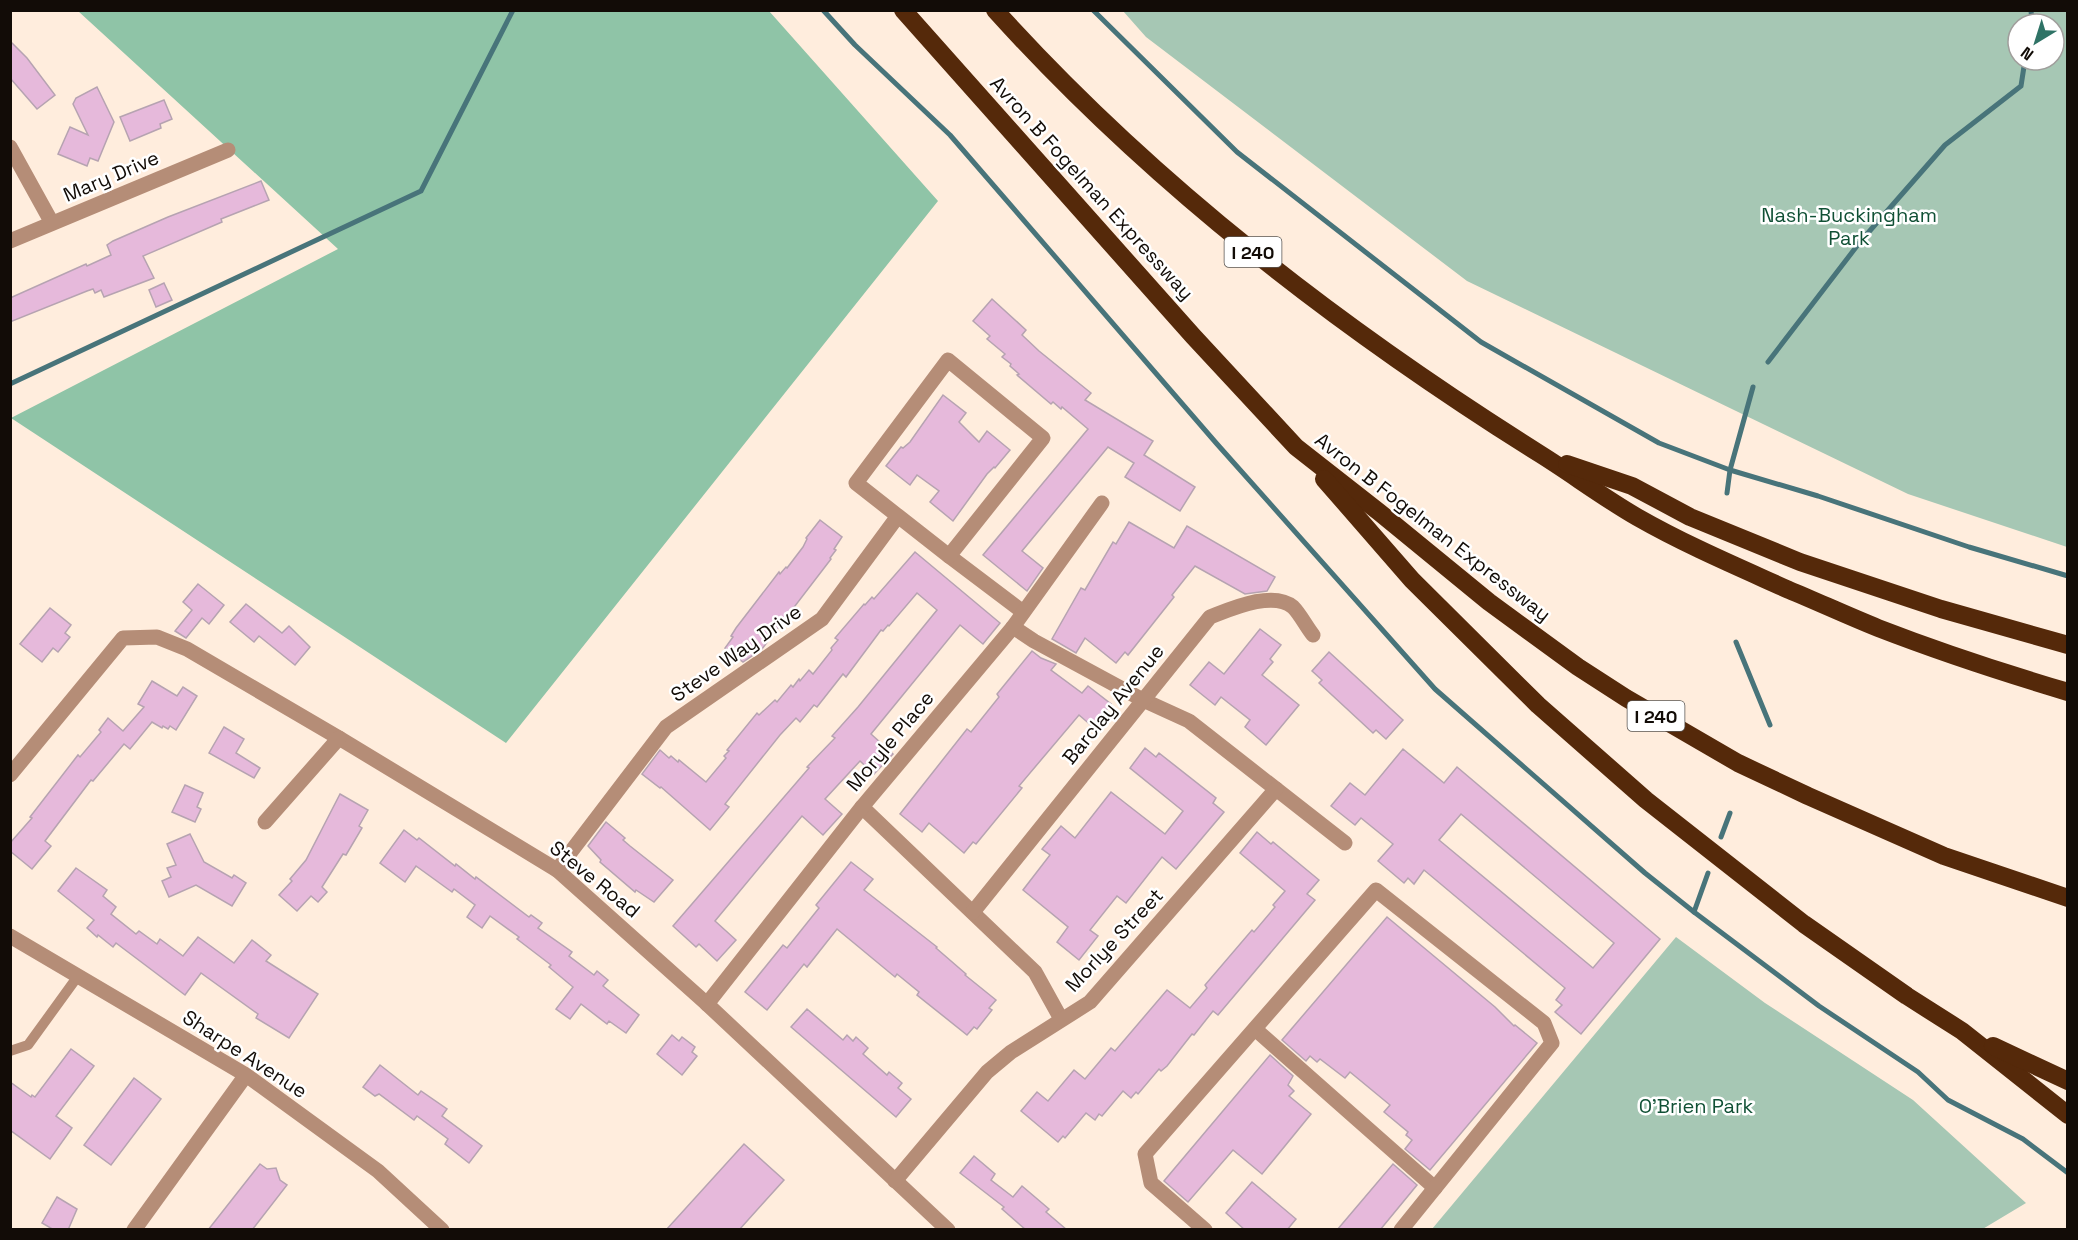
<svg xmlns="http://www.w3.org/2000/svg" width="2078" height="1240" font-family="'Space Grotesk',sans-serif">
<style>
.green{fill:#a6c7b4;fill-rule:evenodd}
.forest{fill:#8fc4a7}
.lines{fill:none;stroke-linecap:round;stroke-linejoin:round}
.stream{stroke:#48747a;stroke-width:5}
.building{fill:#e6b9db;stroke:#b6a3b1;stroke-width:1.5;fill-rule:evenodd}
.service{stroke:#b58d77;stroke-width:10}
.minor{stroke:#b58d77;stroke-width:15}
.tertiary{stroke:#b58d77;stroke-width:15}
.motorway{stroke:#55290a;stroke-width:18}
.labels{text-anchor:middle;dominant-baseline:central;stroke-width:5;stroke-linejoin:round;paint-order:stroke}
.shield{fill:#fff;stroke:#595551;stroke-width:1.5}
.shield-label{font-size:18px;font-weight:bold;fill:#120c07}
.street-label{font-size:20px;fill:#120c07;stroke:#fff}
.park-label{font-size:20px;fill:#105035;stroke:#fff}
</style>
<rect width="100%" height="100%" fill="#ffeddd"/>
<g class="green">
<path d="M1123,11h944v536l-159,-53 -441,-213 -321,-244zM2018,24h36v36h-36z"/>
<polygon points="1676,937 1765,1003 1913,1100 2026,1203 1981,1230 1432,1229"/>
</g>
<polygon class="forest" points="78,11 769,11 938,201 506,743 11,418 338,249"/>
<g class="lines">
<g class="stream">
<polyline points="823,10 855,45 950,135 1217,444 1435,689 1645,873 1694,912 1708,873"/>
<polyline points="1093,10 1237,152 1481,342 1659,443 1730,470 1818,496 1969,547 2068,576"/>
<polyline points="2031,10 2032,24"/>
<polyline points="1768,362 1860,242 1945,145 2021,86 2025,60"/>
<polyline points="10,384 421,191 513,10"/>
<polyline points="1727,493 1730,470 1753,387"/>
<polyline points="1736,642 1770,725"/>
<polyline points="1721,837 1730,813"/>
<polyline points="1694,912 1819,1006 1918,1072 1948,1100 2023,1139 2068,1173"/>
</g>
</g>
<g class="building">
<polygon points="10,41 27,58 55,95 37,109 10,78"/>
<polygon points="97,87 114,122 98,161 90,158 87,166 58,154 70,127 88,135 73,104 76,98"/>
<polygon points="164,100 172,119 160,124 161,128 130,141 120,117"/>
<polygon points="261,181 269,200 221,219 222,222 143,256 154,278 104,297 101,290 95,293 93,289 87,291 10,322 10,298 86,264 87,266 111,255 107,245 113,241 168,217"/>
<polygon points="164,283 172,300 156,307 149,290"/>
<polygon points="992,299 1026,330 1022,335 1039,351 1091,393 1085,400 1153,441 1144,455 1195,487 1180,511 1125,477 1134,463 1108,447 1022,551 1043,568 1027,591 983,555 1088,429 1062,407 1061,409 1053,402 1051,404 1017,375 1019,374 1010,366 1011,364 1002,357 1005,354 987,339 990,336 973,321"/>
<polygon points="943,395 966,413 959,422 979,442 987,431 1010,450 995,468 994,467 987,474 953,521 930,502 939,491 917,475 910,485 886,466 901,447 903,448 910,442"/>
<polygon points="820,520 842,537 834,549 836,550 830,558 831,559 762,649 743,662 725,648 733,637 731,636 736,628 779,572 780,574 786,567 787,568 803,547 807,539 806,538"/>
<polygon points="1129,522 1174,548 1187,526 1275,577 1267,591 1245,594 1195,566 1172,595 1174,597 1128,655 1125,652 1116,663 1085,638 1076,653 1052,639 1081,588 1085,590 1113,542 1116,544"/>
<polygon points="915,552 1000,623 983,644 960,625 871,734 893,754 874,774 860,761 825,799 842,814 823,835 802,816 715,921 736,940 717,961 699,944 696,947 673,926 809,768 807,767 835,738 832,736 858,707 937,610 917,593 889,626 888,625 883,631 881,630 846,677 843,674 817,707 814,705 800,722 796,718 780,735 725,804 729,807 710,830 661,787 660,788 642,774 660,750 669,758 671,756 678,762 679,760 706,782 726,758 724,756 729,751 727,750 757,713 759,715 775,700 777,702 791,685 793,687 799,679 800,681 809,670 813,674 832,650 831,648 838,640 835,638 864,604 865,605 872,597 874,599"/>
<polygon points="198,584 224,605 209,624 202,618 186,638 175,631 192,610 183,602"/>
<polygon points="246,604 282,633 289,626 310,647 295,665 259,636 254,642 230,622"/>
<polygon points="50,608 71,625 65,633 70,637 58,652 53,648 42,662 20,644"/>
<polygon points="1260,629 1281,645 1270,659 1273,662 1262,675 1299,705 1266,745 1245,727 1250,720 1221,697 1215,705 1190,685 1209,662 1224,674"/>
<polygon points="1032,651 1041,658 1056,664 1051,670 1082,693 1088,686 1111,704 1093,727 1079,715 1019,786 1022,788 976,844 973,842 964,853 929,823 922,832 900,814 967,729 971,732 999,697 997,694"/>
<polygon points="1329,652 1403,720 1386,739 1376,730 1373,733 1319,683 1322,680 1312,671"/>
<polygon points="152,681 177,696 183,687 197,696 176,730 170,726 168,729 163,726 162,728 152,722 130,749 124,744 93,781 91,780 45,841 51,846 32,869 10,851 10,843 32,818 30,817 78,755 80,757 101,732 99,730 108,718 123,731 144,707 138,704"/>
<polygon points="224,727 244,739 236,753 260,768 254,778 209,753"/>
<polygon points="1145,748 1156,757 1159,753 1216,798 1213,803 1224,812 1176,869 1162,857 1126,903 1117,896 1090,930 1098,936 1079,960 1057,942 1068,927 1023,890 1050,855 1042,849 1061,826 1075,838 1111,792 1165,834 1183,811 1130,768"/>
<path d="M1403,749l41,34 13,-16 203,172 -79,95 -26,-22 7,-7 -6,-5 9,-12 -141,-118 -10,14 -6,-6 -4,5 -26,-22 15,-17 -32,-26 -6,7 -24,-19 19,-23 15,12zM1461,814l153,129 -21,25 -154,-128z"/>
<polygon points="185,785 203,793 197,807 201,809 195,822 172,812"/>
<polygon points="340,794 368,810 359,826 362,828 346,855 343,854 322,887 327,892 318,902 311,896 297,911 279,895 292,881 290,879 306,860"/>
<polygon points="606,822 625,838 623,840 630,846 673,880 654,902 636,890 635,892 600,862 601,860 588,846"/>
<polygon points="404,830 417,840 419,838 455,866 456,864 475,879 476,877 529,917 531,915 542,923 538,928 572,952 569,956 594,975 597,971 608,980 603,986 639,1015 626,1033 609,1021 607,1024 581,1004 570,1019 556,1009 573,987 549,967 551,965 517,939 519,937 490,916 482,928 467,917 475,905 454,889 452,892 416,866 405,882 380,863"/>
<polygon points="1257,832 1271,844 1273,842 1319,880 1307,894 1315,900 1218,1015 1213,1011 1194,1035 1192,1034 1167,1066 1161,1071 1159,1069 1138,1094 1136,1092 1131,1098 1123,1091 1102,1116 1099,1114 1095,1120 1086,1113 1065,1138 1063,1136 1058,1142 1021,1111 1037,1092 1048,1101 1074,1070 1085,1079 1111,1048 1115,1051 1167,990 1190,1008 1207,988 1205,985 1252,930 1254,932 1275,907 1273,905 1285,891 1240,853"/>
<polygon points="190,834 204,862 232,878 234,875 246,883 232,906 196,885 169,897 162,881 171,877 167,868 176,865 167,844"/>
<polygon points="851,862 873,879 864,890 937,947 936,948 966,974 965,975 996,1000 989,1008 992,1010 977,1029 974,1027 967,1035 917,995 919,992 897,974 895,977 837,929 807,967 804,964 767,1010 745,992 783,945 787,948 819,908 816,905"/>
<polygon points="76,868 107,890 103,896 116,907 111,914 136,934 139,931 157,944 160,939 183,956 198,937 234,963 252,940 271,955 266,961 318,994 289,1038 256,1018 258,1014 201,973 185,995 116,943 113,947 98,935 97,937 87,928 94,920 58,891"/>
<polygon points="1387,917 1495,1007 1514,1026 1515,1025 1537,1043 1430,1170 1405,1149 1412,1140 1406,1135 1408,1132 1384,1112 1390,1105 1350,1072 1345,1078 1320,1059 1317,1062 1310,1056 1306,1061 1282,1040"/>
<polygon points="807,1009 843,1040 847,1035 853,1041 856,1037 868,1048 863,1054 887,1075 889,1072 902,1083 898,1088 911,1099 896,1117 791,1027"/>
<polygon points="672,1035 679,1041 682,1037 695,1047 692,1052 697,1056 682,1075 657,1054"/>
<polygon points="71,1049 94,1066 56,1116 72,1128 50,1159 10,1130 10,1082 31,1097 32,1095 35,1097"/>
<polygon points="1270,1055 1293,1076 1288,1085 1294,1091 1289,1096 1311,1114 1262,1174 1233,1150 1188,1202 1164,1181"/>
<polygon points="380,1065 418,1095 421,1091 447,1109 442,1116 482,1146 469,1163 445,1144 448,1139 417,1116 414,1120 379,1094 375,1096 363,1087"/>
<polygon points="134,1078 161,1099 111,1165 84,1145"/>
<polygon points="744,1144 784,1180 739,1230 666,1230"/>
<polygon points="974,1156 995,1174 991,1180 1013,1197 1022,1186 1049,1209 1046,1212 1067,1230 1026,1230 1002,1209 1004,1207 960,1173"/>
<polygon points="260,1164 267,1169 276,1168 280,1180 287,1185 252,1230 208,1230"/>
<polygon points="1393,1164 1417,1185 1380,1230 1337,1230"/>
<polygon points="1252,1182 1296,1219 1287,1230 1245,1230 1226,1213"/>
<polygon points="57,1197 77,1209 68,1230 54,1230 42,1223"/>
</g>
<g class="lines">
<polyline class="service" points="10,1051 28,1045 78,976"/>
<g class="minor">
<polyline points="10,147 52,223"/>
<polyline points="10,241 228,150"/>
<polyline points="949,556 1023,612"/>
<polyline points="1013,627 1034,641 1143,700 1189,721 1345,843"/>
<polyline points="10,775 123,638 157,637 187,649 339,738 557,870 707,1004 948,1230"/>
<polyline points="862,807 1035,972 1061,1019"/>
<polyline points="265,822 339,738"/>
<polyline points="557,870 666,727 822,619 898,516 856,483 948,360 1043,438 949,556 898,516"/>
<path d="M973,912l237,-295c21,-8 63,-27 83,-10 7,7 13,19 20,28"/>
<polyline points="707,1004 862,807 1013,627 1102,503"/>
<polyline points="1255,1029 1435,1188"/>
<polyline points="895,1181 987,1072 1011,1052 1090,1002 1276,789"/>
<polyline points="134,1230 246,1075"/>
<polyline points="1205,1230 1151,1183 1145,1154 1376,890 1544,1023 1552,1043 1401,1230"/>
</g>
<polyline class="tertiary" points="10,936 246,1075 378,1171 442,1230"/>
<g class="motorway">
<polyline points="903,10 1193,336 1296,447 1379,512 1489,602 1578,667 1626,698 1738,763 1808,796 1944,856 2068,898"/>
<path d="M995,10c158,175 346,319 545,444 32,20 64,44 97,63 49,28 101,50 152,73 29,12 59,26 89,38 62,24 126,45 190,64"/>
<polyline points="1567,464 1632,486 1690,517 1800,562 1941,609 2068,645"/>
<polyline points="1324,479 1412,580 1538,705 1646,800 1804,924 1907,996 1962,1031 2068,1115"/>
<polyline points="1993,1046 2068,1081"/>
</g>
</g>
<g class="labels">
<g class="shield">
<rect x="1224.5" y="237" width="57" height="30" rx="4.5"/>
<rect x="1627.5" y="701" width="57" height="30" rx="4.5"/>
</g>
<g class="shield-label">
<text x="1253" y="252">I 240</text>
<text x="1656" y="716">I 240</text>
</g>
<g class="street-label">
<text transform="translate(111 176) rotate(-23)">Mary Drive</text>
<text transform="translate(1092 188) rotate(48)">Avron B Fogelman Expressway</text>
<text transform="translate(1433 527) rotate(38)">Avron B Fogelman Expressway</text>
<text transform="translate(736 653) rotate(-35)">Steve Way Drive</text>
<text transform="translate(1113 704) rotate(-51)">Barclay Avenue</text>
<text transform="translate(890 741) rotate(-50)">Moryle Place</text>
<text transform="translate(595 879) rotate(39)">Steve Road</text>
<text transform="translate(1114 940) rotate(-47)">Morlye Street</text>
<text transform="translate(245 1054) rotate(33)">Sharpe Avenue</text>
</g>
<g class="park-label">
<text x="1849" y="215">Nash-Buckingham<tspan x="1849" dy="23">Park</tspan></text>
<text x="1696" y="1106">O'Brien Park</text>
</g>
</g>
<rect width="2078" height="1240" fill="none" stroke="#120c07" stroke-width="24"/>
<g transform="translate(2036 42) rotate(218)"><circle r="28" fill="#ffffff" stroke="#a09e9c" stroke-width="1.5"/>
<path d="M0-4.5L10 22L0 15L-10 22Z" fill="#2f7366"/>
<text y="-9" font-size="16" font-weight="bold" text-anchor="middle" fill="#120c07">N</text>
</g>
</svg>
